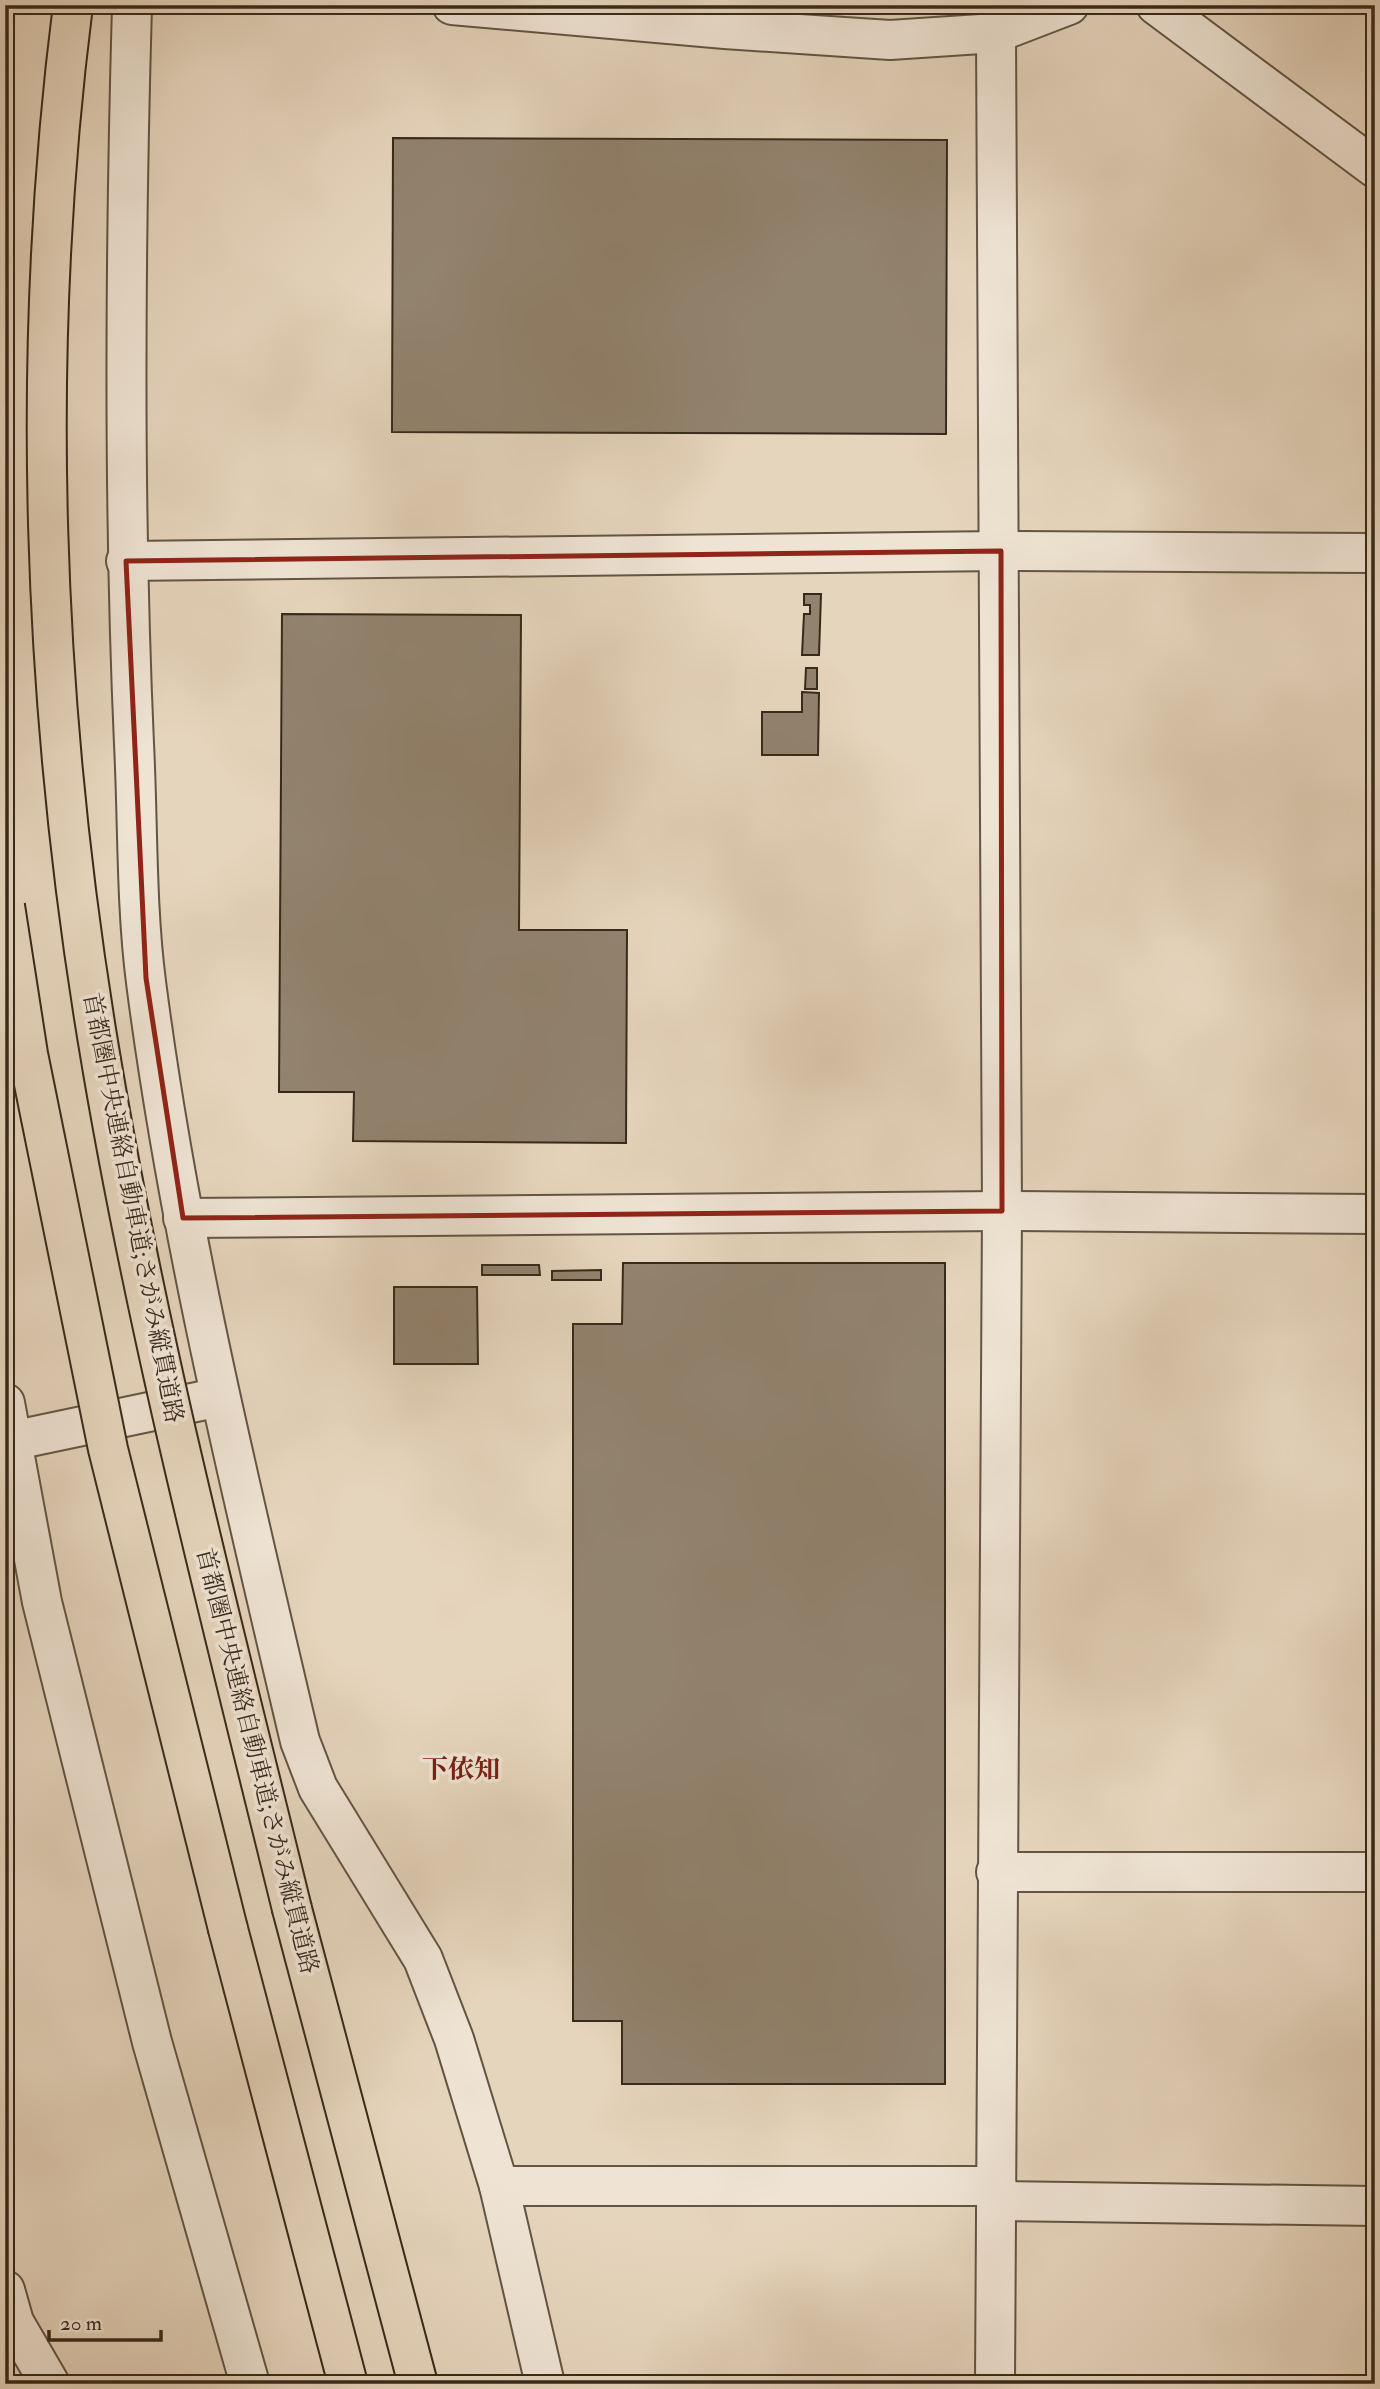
<svg xmlns="http://www.w3.org/2000/svg" width="1380" height="2389" font-family="'IM FELL Double Pica','Noto Serif JP',serif">
<style>
.building{fill:#92836f;stroke:#372a1b;stroke-width:2}
.lines{fill:none;stroke-linecap:round;stroke-linejoin:round}
.minor-casing{stroke:#635544;stroke-width:42}
.tertiary-casing{stroke:#635544;stroke-width:42}
.motorway-casing{stroke:#372a1b;stroke-width:42}
.minor{stroke:#efe4d4;stroke-width:38}
.tertiary{stroke:#efe4d4;stroke-width:38}
.motorway{stroke:#e6d5bd;stroke-width:38}
.motorway-bridge-casing{stroke:#372a1b;stroke-width:42;stroke-linecap:butt}
.motorway-bridge{stroke:#e6d5bd;stroke-width:38}
.marked{fill:none;stroke:#8f2418;stroke-width:5;stroke-linejoin:round}
.labels{text-anchor:middle;dominant-baseline:central;stroke-width:7;stroke-linejoin:round;paint-order:stroke}
.street-label{font-size:24px;fill:#372a1b;stroke:#efe4d4}
.neighbourhood-label{font-size:26px;font-weight:bold;fill:#7a1f14;stroke:#efe4d4}
</style>
<rect width="100%" height="100%" fill="#e6d5bd"/>
<filter id="stains"><feTurbulence type="fractalNoise" baseFrequency=".00286" numOctaves="4"/><feColorMatrix values="0 0 0 0 .2 0 0 0 0 .09 0 0 0 0 .02 0 0 0 .5 -.17"/></filter>
<radialGradient id="worn" r=".72"><stop offset=".6" stop-color="#630" stop-opacity="0"/><stop offset="1" stop-color="#630" stop-opacity=".3"/></radialGradient>
<g class="building">
<polygon points="393,138 947,140 946,434 392,432"/>
<polygon points="804,594 821,594 819,655 802,655 804,614 810,614 810,605 804,605"/>
<polygon points="282,614 521,615 519,930 627,930 626,1143 353,1141 354,1092 279,1092"/>
<polygon points="806,668 817,668 817,689 805,689"/>
<polygon points="802,692 819,693 818,755 762,755 762,712 802,712"/>
<polygon points="623,1263 945,1263 945,2084 622,2084 622,2021 573,2021 573,1324 622,1324"/>
<polygon points="482,1265 539,1265 540,1275 482,1275"/>
<polygon points="601,1270 601,1280 552,1280 552,1271"/>
<polygon points="394,1287 477,1287 478,1364 394,1364"/>
</g>
<g class="lines">
<g class="minor-casing">
<g id="minor">
<polyline points="452,5 725,29 890,40 996,33 1069,5"/>
<polyline points="1156,5 1375,168"/>
<polyline points="126,561 1001,551 1375,553"/>
<polyline points="183,1218 1002,1211 1375,1214"/>
<polyline points="996,1872 1375,1872"/>
<polyline points="997,2201 1375,2206"/>
<polyline points="5,2290 14,2322 50,2384"/>
<polyline points="545,2384 499,2186 997,2186"/>
<polyline points="995,2384 1002,1211 996,33"/>
</g>
</g>
<g class="tertiary-casing">
<g id="tertiary">
<path d="M132,5c-7,248 -9,492 2,739 4,78 2,161 12,238 33,256 95,507 154,759l18,47 105,171 31,80 45,147"/>
<polyline points="5,1403 42,1602 152,2042 250,2384"/>
<polyline points="11,1441 220,1397"/>
</g>
</g>
<g class="motorway-casing">
<g id="motorway">
<polyline points="292,1909 418,2384"/>
<polyline points="228,1929 348,2384"/>
</g>
</g>
<use href="#minor" class="minor"/>
<use href="#tertiary" class="tertiary"/>
<use href="#motorway" class="motorway"/>
<g class="motorway-bridge-casing">
<g id="motorway-bridge">
<path d="M73,5c-44,345 -31,701 26,1043 48,290 123,575 193,861"/>
<polyline points="5,906 28,1054 108,1449 228,1929"/>
</g>
</g>
<use href="#motorway-bridge" class="motorway-bridge"/>
</g>
<path class="marked" d="M1001,551l1,660 -819,7 -37,-240 -20,-417z"/>
<g class="labels">
<g class="street-label">
<text transform="translate(133 1208) rotate(79)">首都圏中央連絡自動車道;さがみ縦貫道路</text>
<text transform="translate(257 1761) rotate(76)">首都圏中央連絡自動車道;さがみ縦貫道路</text>
</g>
<g class="neighbourhood-label">
<text x="461" y="1770">下依知</text>
</g>
</g>
<rect width="1380" height="2389" fill="none" stroke="#e6d5bd" stroke-width="28"/>
<rect x="7" y="7" width="1366" height="2375" fill="none" stroke="#372a1b" stroke-width="3.5"/>
<rect x="14" y="14" width="1352" height="2361" fill="none" stroke="#372a1b" stroke-width="2"/>
<path d="M49 2330v10h112v-10" fill="none" stroke="#372a1b" stroke-width="3.5"/>
<text x="60" y="2330" font-size="21" fill="#372a1b" stroke="#efe4d4" stroke-width="5" paint-order="stroke">20 m</text>
<rect width="100%" height="100%" filter="url(#stains)"/>
<rect width="100%" height="100%" fill="url(#worn)"/>
</svg>
